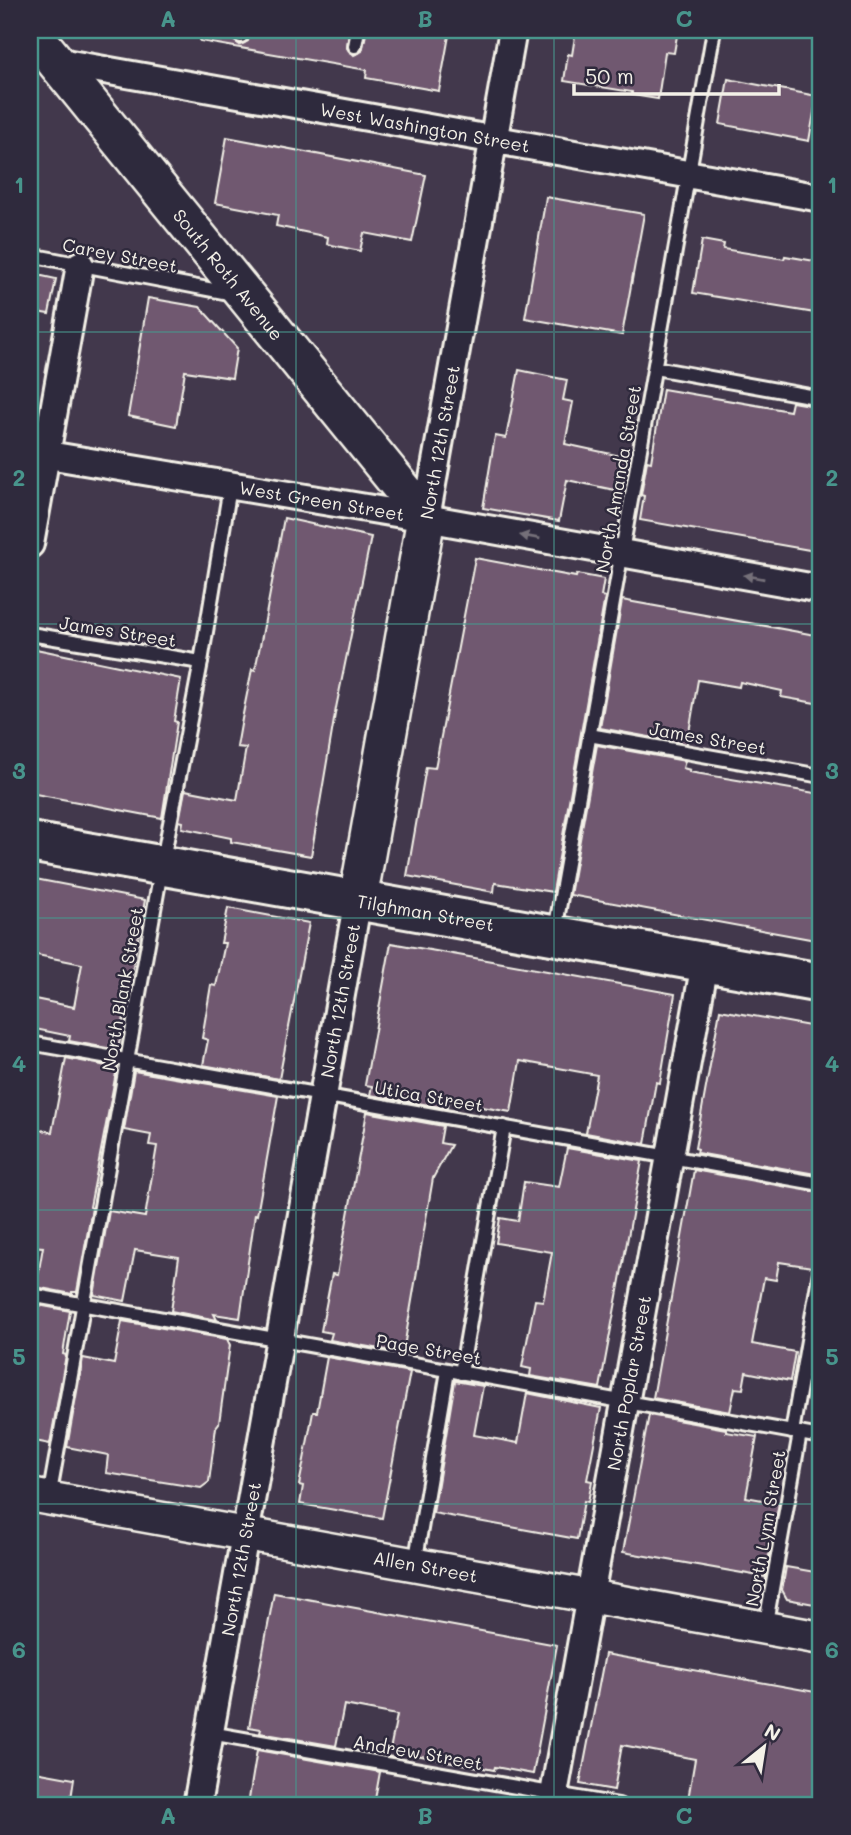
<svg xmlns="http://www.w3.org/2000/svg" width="851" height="1835" font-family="Mali,sans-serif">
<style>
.building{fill:#6f596f;stroke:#f4f1e8;stroke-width:2}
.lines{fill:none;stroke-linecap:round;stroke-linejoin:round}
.service-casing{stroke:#f4f1e8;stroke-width:18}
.minor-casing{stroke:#f4f1e8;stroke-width:32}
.tertiary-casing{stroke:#f4f1e8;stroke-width:37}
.secondary-casing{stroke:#f4f1e8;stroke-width:42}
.primary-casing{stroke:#f4f1e8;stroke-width:44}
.service{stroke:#2f2a3d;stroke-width:12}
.minor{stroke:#2f2a3d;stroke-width:26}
.tertiary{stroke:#2f2a3d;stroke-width:32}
.secondary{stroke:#2f2a3d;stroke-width:37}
.primary{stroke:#2f2a3d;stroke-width:38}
.oneway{fill:#747079}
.grid{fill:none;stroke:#48958c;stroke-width:2;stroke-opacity:0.55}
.labels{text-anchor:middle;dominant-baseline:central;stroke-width:5;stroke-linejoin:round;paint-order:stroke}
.street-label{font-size:18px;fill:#f4f1e8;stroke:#2f2a3d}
.neatline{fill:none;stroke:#48958c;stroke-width:2.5}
.grid-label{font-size:23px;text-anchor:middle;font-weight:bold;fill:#48958c}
</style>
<rect width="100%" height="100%" fill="#42384c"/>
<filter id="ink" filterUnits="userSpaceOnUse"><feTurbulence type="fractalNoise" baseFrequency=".0143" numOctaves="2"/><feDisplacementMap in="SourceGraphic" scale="14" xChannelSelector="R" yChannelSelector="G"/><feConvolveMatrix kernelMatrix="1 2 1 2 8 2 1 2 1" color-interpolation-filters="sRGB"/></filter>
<g filter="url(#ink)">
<g class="building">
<polygon points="201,30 232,30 233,40 240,45 248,41 250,30 349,30 347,48 354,55 362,51 367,30 450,30 439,91 366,78 367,70 200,41"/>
<polygon points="576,30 678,30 674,53 665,52 658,99 632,95 632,92 564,81 568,54 572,55"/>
<polygon points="728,79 817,96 809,141 720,124"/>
<polygon points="227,137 426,175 412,242 364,233 360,251 327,244 328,237 276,226 278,215 215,203"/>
<polygon points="546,197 644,214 622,335 525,318"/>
<polygon points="702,240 724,244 723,249 784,259 785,256 821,262 821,314 693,293"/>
<polygon points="33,274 56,279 49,314 30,311 30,287"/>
<polygon points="148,298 200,307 237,348 232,378 185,371 176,426 128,416"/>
<polygon points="519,370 567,380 563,400 573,402 565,444 630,458 624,492 567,480 559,521 483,508 495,436 506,438"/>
<polygon points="663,389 790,411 792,402 821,407 821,552 640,520 644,496 641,495 647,461 651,462"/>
<polygon points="284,518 371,537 336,708 311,856 231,842 231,838 182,828 183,822 179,821 185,790 237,800 246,748 237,747 242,719 252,669 255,670 262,636"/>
<polygon points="475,558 576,577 577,574 604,579 601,596 605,597 553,892 495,883 494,892 407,876 426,767 435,768"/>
<polygon points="622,600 821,636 821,704 781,697 782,691 740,682 739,687 698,680 687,744 600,728"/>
<polygon points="36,649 181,679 174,721 177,722 162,818 30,793 30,683"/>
<polygon points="597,745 685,761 683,768 690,770 689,772 821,794 821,941 570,895"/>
<polygon points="30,878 145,900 118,1050 69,1041 70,1036 30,1028 30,998 74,1007 82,964 32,954 36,931 30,930"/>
<polygon points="228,908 309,923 279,1079 203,1065 208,1040 202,1038 211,985 216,986 225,943 221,943"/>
<polygon points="391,943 675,994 660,1083 656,1082 645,1144 586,1133 597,1075 520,1061 511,1112 448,1101 447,1108 370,1095 372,1086 365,1085"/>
<polygon points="720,1010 821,1028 821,1109 816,1136 821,1137 821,1175 697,1153 698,1149 695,1148"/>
<polygon points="66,1058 117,1068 90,1207 92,1208 77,1292 72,1292 72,1294 36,1287 43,1247 30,1246 30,1128 52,1132"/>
<polygon points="134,1071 278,1096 257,1215 255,1214 240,1318 214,1314 217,1320 171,1311 179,1257 135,1250 125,1301 94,1295 109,1211 145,1217 157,1146 149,1145 151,1135 124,1130"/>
<polygon points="367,1112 443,1126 440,1143 451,1145 433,1178 403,1353 330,1340 332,1333 321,1331 332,1274 337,1275"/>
<polygon points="567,1148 642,1161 600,1388 530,1376 531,1369 522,1367 535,1300 543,1301 552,1252 496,1243 500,1218 518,1221 524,1182 559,1187"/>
<polygon points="694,1170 821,1193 821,1211 816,1242 821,1242 821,1257 815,1260 812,1267 779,1262 776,1280 764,1278 752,1344 795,1352 790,1381 746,1372 743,1389 735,1388 730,1412 653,1398"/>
<polygon points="33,1304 70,1311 63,1354 66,1355 50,1444 30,1440 30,1306 32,1307"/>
<polygon points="122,1321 227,1339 230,1345 219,1423 216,1427 209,1482 201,1488 106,1473 108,1455 67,1447 83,1358 114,1364"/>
<polygon points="327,1357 410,1372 382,1518 300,1504 303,1486 299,1485 303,1465 313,1412 317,1412"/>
<polygon points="455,1381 483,1386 474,1435 518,1443 527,1393 601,1408 587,1480 592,1481 588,1502 584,1501 577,1539 433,1513"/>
<polygon points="649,1415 726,1429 726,1432 757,1437 746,1497 779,1503 765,1577 623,1552"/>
<polygon points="786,1567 821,1573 821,1597 814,1604 787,1599 782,1590"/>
<polygon points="274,1593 557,1645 533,1774 495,1767 494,1770 390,1750 397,1715 344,1705 336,1746 260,1733 261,1729 249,1727"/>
<polygon points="605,1654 821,1693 821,1805 687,1805 695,1759 622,1745 614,1790 580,1784"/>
<polygon points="257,1750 380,1772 374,1805 248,1805"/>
<polygon points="30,1771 74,1779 70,1805 30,1805"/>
</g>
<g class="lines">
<g class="service-casing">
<g id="service">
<polyline points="241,36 241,30"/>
<polyline points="355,46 358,30"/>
<polyline points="30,255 234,294"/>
<polyline points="655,368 821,398"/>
<polyline points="30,634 201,662"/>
<polyline points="589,735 821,776"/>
<polyline points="555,931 714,30"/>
<polyline points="30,1043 821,1184"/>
<polyline points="30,1295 821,1437"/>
<polyline points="461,1373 504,1127"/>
<polyline points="792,1432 821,1266"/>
<polyline points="49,1498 162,865 201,662 230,487"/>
<polyline points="415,1564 448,1371"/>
<polyline points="765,1628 800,1433"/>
<polyline points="210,1733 619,1805"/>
</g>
</g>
<g class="minor-casing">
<g id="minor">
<path id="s1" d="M48,60l773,138"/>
<path id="s2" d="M30,452l396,66 395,71"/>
<path id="s3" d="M426,518l87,-488"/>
<polyline points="30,544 80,265"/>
<path id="s4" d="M197,1805l161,-906"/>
<path id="s5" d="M552,1805l153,-842"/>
</g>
</g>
<g class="tertiary-casing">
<g id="tertiary">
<path id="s6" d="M30,1495l791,143"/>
</g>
</g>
<g class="secondary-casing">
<g id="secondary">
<path id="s7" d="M30,30l396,488 -68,381"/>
</g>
</g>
<g class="primary-casing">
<g id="primary">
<path id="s8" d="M30,842l791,141"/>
</g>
</g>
<use href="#service" class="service"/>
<use href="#minor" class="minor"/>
<use href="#tertiary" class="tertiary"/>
<use href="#secondary" class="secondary"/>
<use href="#primary" class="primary"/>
</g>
<defs><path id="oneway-solid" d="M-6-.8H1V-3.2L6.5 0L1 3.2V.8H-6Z" transform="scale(1.75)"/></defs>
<g class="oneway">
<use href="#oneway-solid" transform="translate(530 537) rotate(-170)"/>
<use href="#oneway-solid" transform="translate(754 577) rotate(-170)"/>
</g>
</g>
<path class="grid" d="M296,30v1775M554,30v1775M30,332h791M30,624h791M30,918h791M30,1210h791M30,1504h791"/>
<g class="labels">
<g class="street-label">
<text stroke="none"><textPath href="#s1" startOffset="383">West Washington Street</textPath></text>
<text transform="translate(120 255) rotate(11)">Carey Street</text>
<text stroke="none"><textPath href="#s7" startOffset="315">South Roth Avenue</textPath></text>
<text stroke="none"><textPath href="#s3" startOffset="77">North 12th Street</textPath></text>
<text transform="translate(618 479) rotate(-80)">North Amanda Street</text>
<text stroke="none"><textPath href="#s2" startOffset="296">West Green Street</textPath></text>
<text transform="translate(118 631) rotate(9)">James Street</text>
<text transform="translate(708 738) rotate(10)">James Street</text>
<text stroke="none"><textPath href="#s8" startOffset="402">Tilghman Street</textPath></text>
<text transform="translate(122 989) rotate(-80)">North Blank Street</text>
<text stroke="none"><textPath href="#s4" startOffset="817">North 12th Street</textPath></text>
<text transform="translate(429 1096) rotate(10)">Utica Street</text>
<text transform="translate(429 1349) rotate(10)">Page Street</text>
<text stroke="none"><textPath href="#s5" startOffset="429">North Poplar Street</textPath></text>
<text transform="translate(765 1528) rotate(-80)">North Lynn Street</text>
<text stroke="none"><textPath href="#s4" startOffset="250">North 12th Street</textPath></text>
<text stroke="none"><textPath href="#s6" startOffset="402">Allen Street</textPath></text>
<text transform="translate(418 1752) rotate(10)">Andrew Street</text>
</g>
</g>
<rect width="851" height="1835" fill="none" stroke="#2f2a3d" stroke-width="77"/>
<g transform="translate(764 1747) rotate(30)" stroke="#2f2a3d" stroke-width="5" paint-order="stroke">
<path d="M0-5L12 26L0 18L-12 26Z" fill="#f4f1e8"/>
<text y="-10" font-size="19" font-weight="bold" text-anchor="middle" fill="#f4f1e8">N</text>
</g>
<path d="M574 84v10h205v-10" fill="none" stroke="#f4f1e8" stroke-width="3.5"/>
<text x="585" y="84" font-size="21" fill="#f4f1e8" stroke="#2f2a3d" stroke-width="5" paint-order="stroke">50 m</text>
<rect x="38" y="38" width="774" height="1759" class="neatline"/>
<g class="grid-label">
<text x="168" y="27">A</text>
<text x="425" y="27">B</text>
<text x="684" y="27">C</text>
<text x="19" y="193">1</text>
<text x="832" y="193">1</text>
<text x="19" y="486">2</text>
<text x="832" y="486">2</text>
<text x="19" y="779">3</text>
<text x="832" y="779">3</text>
<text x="19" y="1072">4</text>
<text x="832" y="1072">4</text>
<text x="19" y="1365">5</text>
<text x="832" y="1365">5</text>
<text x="19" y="1658">6</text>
<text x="832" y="1658">6</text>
<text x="168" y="1824">A</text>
<text x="425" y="1824">B</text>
<text x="684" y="1824">C</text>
</g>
</svg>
